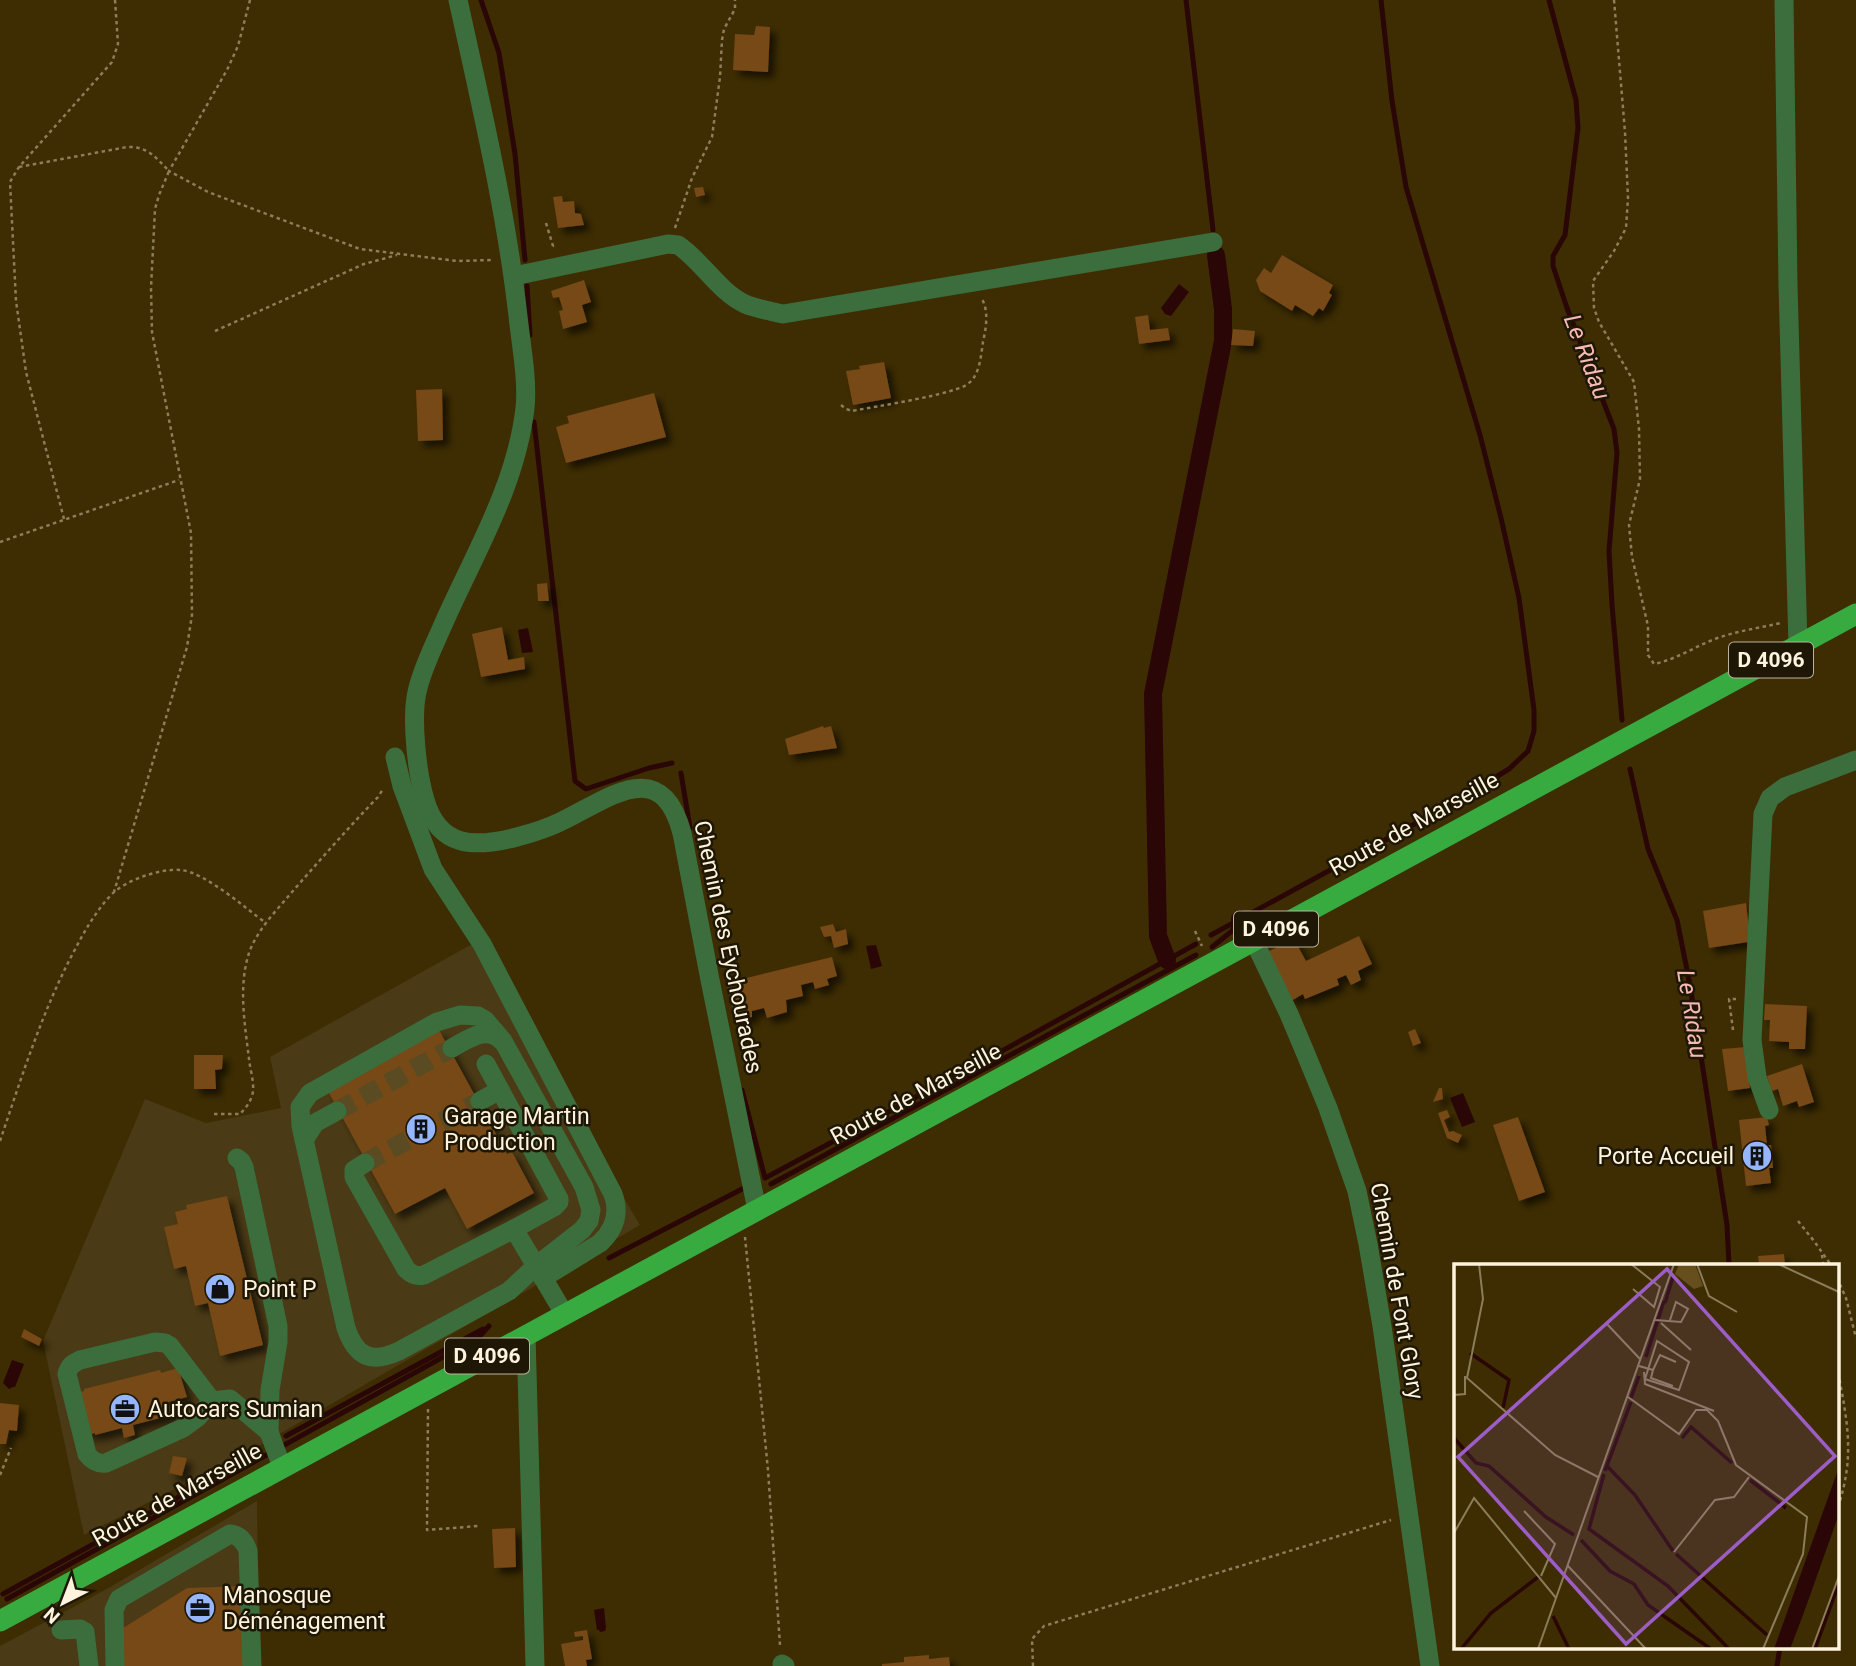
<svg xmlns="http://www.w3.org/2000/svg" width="1856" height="1666" font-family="Roboto,sans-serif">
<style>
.built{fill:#4a3a15}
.water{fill:#2a0606}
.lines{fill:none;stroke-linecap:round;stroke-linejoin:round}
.stream{stroke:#2a0606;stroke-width:5}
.canal{stroke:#2a0606;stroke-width:18}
.building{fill:#764814;filter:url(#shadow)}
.minor-tunnel{stroke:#5b4b23;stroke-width:19;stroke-dasharray:19 10;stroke-linecap:butt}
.path{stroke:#8c7d5b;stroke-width:2.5;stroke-dasharray:3.5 3.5;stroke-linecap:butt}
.minor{stroke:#3c6e3d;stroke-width:19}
.major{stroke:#37aa40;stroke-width:21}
.labels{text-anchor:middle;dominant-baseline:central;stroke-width:5;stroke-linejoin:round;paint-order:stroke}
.shield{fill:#1e1706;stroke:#bbb19c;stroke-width:2}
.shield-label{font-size:21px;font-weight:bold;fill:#fef3dd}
.street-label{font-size:23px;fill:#fef3dd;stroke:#1e1706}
.poi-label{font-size:23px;fill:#fef3dd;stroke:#1e1706;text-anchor:start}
.water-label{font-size:24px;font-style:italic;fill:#f6b9b4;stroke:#1e1706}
.inset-river{fill:none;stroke:#2a0606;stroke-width:3.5}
.inset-road{fill:none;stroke:#8b7c5a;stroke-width:2}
.view{fill:#9c5ec6;fill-opacity:0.15;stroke:#9c5ec6;stroke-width:3.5}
.inset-edge{fill:none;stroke:#fef3dd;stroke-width:3.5}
</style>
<defs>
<filter id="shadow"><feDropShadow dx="6" dy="6" stdDeviation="3.5" flood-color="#0009"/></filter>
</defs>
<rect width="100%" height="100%" fill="#3e2d02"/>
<g class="built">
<polygon points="472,944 640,1225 252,1450 84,1535 43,1341 145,1099 206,1123 281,1108 270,1057"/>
<polygon points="257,1501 259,1666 0,1666 0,1646 105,1590"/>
</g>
<g class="water">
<polygon points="1179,284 1189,292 1171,316 1165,314 1161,308"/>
<polygon points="528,628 533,652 522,653 518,630"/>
<polygon points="876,945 882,966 871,969 866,946"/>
<polygon points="1463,1093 1475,1122 1462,1127 1450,1098"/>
<polygon points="12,1360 24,1364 15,1387 13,1387 9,1389 3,1383"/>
<polygon points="604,1608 606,1628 605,1631 600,1632 599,1630 597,1630 594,1610"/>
</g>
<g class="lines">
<g class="stream">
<polyline points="481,0 499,53 515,154 525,260"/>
<polyline points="1186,0 1213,230"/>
<polyline points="1549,0 1576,100 1578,128 1565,235 1553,256 1553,266 1567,308 1614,429 1617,453 1609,551 1612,605 1622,720"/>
<polyline points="527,286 530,335"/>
<polyline points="534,422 575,781 586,789 649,768 672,763"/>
<polyline points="1630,769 1648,849 1677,920 1690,985 1727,1225 1729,1265"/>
<polyline points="681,773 690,828"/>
<polyline points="1211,935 1453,803 1509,769 1528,751 1534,731 1534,710 1519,598 1501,518 1480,435 1406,187 1392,101 1381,0"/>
<polyline points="1212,947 1232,931 1236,922"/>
<polyline points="742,1090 765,1178 1000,1052 1196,944"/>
<polyline points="771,1184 1196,955"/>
<polyline points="609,1258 744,1188"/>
<polyline points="286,1436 483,1329"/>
<polyline points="3,1594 260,1452"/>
<polyline points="7,1599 479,1337 489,1326"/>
<polyline points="1777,1666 1780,1647"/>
</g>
<g class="canal">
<polyline points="1240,919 1244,929"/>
<polyline points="1167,960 1158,936 1153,694 1223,341 1223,309 1216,255"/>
</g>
</g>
<g class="building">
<polygon points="756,26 770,27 768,72 733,70 735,34 754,35"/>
<polygon points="703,187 705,195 696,197 694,188"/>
<polygon points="562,196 563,202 574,201 575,213 581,214 584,225 558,228 553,197"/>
<polygon points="1282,255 1333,285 1329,293 1332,295 1323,311 1319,308 1313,316 1295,305 1292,311 1260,291 1256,280 1264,268 1271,273"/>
<polygon points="584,280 591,302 582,305 587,322 563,329 559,311 563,310 559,297 553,298 551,291"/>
<polygon points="1148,315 1150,330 1168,328 1170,340 1139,344 1135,317"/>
<polygon points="1233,329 1255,331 1253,346 1231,345"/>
<polygon points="884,362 891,398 853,405 846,371 860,369 859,366"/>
<polygon points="442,389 443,440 418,441 416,390"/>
<polygon points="654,393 666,437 566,463 556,427 569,423 567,416"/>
<polygon points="547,583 549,601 538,601 537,584"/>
<polygon points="502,627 508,660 524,657 525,669 481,677 472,634"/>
<polygon points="823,726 824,728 831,726 837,748 789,755 785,739"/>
<polygon points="1746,903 1749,928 1748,942 1709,948 1703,911"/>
<polygon points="833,924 836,932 846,929 848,944 834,948 831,936 824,937 820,927"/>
<polygon points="1359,936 1372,964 1358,971 1361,980 1351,985 1346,975 1337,979 1339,985 1305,999 1303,994 1291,1001 1267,952 1294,939 1306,961"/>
<polygon points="832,957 837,976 827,979 829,985 815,989 813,982 801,985 803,996 786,1000 787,1012 767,1018 764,1008 752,1011 752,1017 736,1021 726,983"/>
<polygon points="1765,1004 1807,1006 1805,1049 1789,1049 1789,1042 1769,1041 1770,1020 1764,1020"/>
<polygon points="1415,1029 1421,1043 1413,1046 1408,1032"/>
<polygon points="439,1030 507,1154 512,1152 534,1193 467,1229 445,1188 395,1214 328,1091"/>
<polygon points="1746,1047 1750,1088 1728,1091 1722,1049"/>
<polygon points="194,1055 223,1055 222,1069 215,1070 216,1089 194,1089"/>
<polygon points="1802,1064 1814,1102 1799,1107 1797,1101 1783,1106 1778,1089 1772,1091 1767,1076"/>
<polygon points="1439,1088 1442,1088 1443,1099 1433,1102"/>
<polygon points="1447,1110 1450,1117 1444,1120 1449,1132 1453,1131 1462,1135 1458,1143 1447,1138 1438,1113"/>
<polygon points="1518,1117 1545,1192 1519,1201 1493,1125"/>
<polygon points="1767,1117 1769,1125 1765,1126 1767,1145 1771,1145 1773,1168 1769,1168 1771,1183 1746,1186 1739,1120"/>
<polygon points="227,1196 263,1345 220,1356 208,1303 195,1306 186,1266 174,1269 164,1227 178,1224 175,1212 187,1209 186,1205"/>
<polygon points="1784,1254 1785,1265 1759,1265 1758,1256"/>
<polygon points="24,1329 42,1339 39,1346 21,1337"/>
<polygon points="178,1368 187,1397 169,1402 172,1415 133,1425 135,1435 124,1438 122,1428 95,1435 95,1433 87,1435 76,1393 84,1391 84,1389 160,1370 161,1373"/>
<polygon points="0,1403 19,1405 17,1431 9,1430 6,1444 0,1444"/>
<polygon points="173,1456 187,1458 182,1476 169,1473"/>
<polygon points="515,1528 516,1567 494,1568 492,1529"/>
<polygon points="245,1586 245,1666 124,1666 123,1628 187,1588"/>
<polygon points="587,1630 592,1659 586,1660 587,1666 565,1666 561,1644 583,1640 583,1636 575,1637 574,1632"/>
<polygon points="929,1655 929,1659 949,1657 950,1666 882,1666 882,1664 904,1662 904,1657"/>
</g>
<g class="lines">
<g class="minor-tunnel">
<polyline points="337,1111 452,1048"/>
<polyline points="365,1163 480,1101"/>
</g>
<g class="path">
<polyline points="250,0 238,46 227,70 169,171 208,192 360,249 457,261 493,260"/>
<path d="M1614,0l11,132 3,66 -2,30 -12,23 -21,30 1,27 5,14 35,60 5,47 1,50 -11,46 3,32 16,69v29l6,9c23,-5 40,-17 61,-25 21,-8 44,-11 66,-16"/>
<path d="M19,167l108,-20c21,-1 29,11 42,24l-10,24 -4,14 -4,79 1,44 39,201 1,82 -5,32 -73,245"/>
<polyline points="546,223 553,246 551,248"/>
<polyline points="675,228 692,178 712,137 720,77 722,40 724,29 735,9 735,0"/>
<polyline points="215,331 364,264 397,255"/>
<path d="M841,405l5,4 6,2c20,-4 106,-17 117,-28 11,-9 12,-28 14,-41 3,-14 6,-30 -1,-43"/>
<polyline points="64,519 26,372 16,301 10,182 19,167 112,62 118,44 115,0"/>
<polyline points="0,542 179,480"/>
<polyline points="1195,931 1202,946"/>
<polyline points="1733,1030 1729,999 1736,999"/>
<path d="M214,1114h26c6,-6 12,-14 13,-23 1,-10 -3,-22 -4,-32 -4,-34 -11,-72 0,-106 8,-23 27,-42 43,-61 28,-32 56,-64 86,-95l5,-8"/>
<path d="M0,1141c21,-62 41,-126 71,-184 12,-23 23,-44 41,-63 14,-14 49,-26 69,-24 25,3 64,38 85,53"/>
<polyline points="1798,1221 1814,1241 1831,1265"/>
<polyline points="745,1237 768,1470 780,1645"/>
<polyline points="1822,1255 1823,1265"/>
<polyline points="1837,1278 1846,1298 1856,1338"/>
<path d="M1837,1366c10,55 19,89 0,144"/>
<polyline points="428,1409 427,1530 478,1526"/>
<polyline points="0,1475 11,1448"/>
<polyline points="1033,1666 1032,1639 1044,1626 1391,1520"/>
</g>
<g class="minor">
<path d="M458,0c23,105 48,210 60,316 3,28 10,65 7,92 -9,79 -52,148 -83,219 -9,21 -20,42 -25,65 -6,27 0,81 8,108 14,48 49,48 92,37 15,-4 29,-8 43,-15 47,-22 101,-69 122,11l28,147 47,230"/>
<polyline points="1784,0 1788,285 1798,645"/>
<path d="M514,276l154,-32 10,1c24,16 40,46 67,59 12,5 25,7 38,10l430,-72"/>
<path d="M395,757l7,29 31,83 49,75 131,250c7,19 2,35 -13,49l-57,35"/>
<polyline points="1254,941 1289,1014 1305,1052 1328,1108 1357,1191 1368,1244 1382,1326 1430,1666"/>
<path d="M460,1015l18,1 7,4 18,21 81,146 7,23 -2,11 -7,9 -46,36 -27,25 -110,60c-28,13 -43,6 -53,-23l-45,-202 -1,-19 10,-14 127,-71z"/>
<path d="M452,1048c17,-9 34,-23 50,-7"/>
<polyline points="486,1064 559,1199 559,1202 554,1207 514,1229"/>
<polyline points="480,1101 500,1090"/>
<polyline points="1769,1110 1757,1077 1752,1040 1763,814 1770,798 1785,787 1856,760"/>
<polyline points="304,1140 315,1123 337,1111"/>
<polyline points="237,1158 241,1161 244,1167 278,1326 278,1342 270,1390 269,1432"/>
<path d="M365,1163l-11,7v7l52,92c5,5 10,8 18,6l90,-46 51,86"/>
<polyline points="526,1335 535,1666"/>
<path d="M212,1401l-14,16 -15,11 -77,35c-9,1 -14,-2 -19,-9l-20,-80c2,-8 5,-10 13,-14l75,-18 10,1 5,3 42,55 18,-2 39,33 13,35"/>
<polyline points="61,1630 80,1629 85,1632 89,1666"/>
<polyline points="782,1664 785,1666"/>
<path d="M115,1666l-1,-56 5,-11 111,-65c10,1 15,8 18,17l4,115"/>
</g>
<polyline class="major" points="0,1621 1856,614"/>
</g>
<defs>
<g id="building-disc" transform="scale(1.575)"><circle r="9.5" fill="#95b6fd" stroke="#1e1706"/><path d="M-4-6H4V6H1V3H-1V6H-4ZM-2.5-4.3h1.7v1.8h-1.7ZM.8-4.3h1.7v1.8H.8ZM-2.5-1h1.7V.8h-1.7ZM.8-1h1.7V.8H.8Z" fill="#111"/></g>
<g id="shop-disc" transform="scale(1.575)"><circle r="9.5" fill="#95b6fd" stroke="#1e1706"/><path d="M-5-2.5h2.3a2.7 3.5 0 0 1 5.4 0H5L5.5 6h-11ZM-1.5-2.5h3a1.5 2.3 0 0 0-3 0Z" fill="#111"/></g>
<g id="office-disc" transform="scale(1.575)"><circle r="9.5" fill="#95b6fd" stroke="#1e1706"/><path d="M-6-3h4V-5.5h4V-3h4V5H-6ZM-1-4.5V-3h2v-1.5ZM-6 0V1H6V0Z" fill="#111"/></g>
</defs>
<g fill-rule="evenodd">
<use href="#building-disc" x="421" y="1129"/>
<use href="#building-disc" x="1757" y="1156"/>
<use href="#shop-disc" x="220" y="1289"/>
<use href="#office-disc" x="125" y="1409"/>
<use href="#office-disc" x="200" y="1608"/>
</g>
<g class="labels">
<g class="shield">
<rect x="1729" y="642.5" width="84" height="35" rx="5"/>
<rect x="1234" y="911.5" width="84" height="35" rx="5"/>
<rect x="445" y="1338.5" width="84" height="35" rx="5"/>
</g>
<g class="shield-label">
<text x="1771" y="660">D 4096</text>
<text x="1276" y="929">D 4096</text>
<text x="487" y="1356">D 4096</text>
</g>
<g class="street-label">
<text transform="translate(1414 824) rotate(-29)">Route de Marseille</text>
<text transform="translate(728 947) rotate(78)">Chemin des Eychourades</text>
<text transform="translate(916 1094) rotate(-28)">Route de Marseille</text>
<text transform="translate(1397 1291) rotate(80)">Chemin de Font Glory</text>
<text transform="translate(177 1495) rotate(-29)">Route de Marseille</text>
</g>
<g class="poi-label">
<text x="444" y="1116">Garage Martin<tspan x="444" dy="26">Production</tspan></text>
<text x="1734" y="1156" text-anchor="end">Porte Accueil</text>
<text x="243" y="1289">Point P</text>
<text x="148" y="1409">Autocars Sumian</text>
<text x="223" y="1595">Manosque<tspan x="223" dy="26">Déménagement</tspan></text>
</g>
<g class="water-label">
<text transform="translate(1587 357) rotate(69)">Le Ridau</text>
<text transform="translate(1692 1014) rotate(81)">Le Ridau</text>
</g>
</g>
<g transform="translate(1454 1264)">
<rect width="385" height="385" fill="#3e2d02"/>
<path d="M225,0h16l8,22 -9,3 -19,-15z" fill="#664f1d"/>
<path d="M385,203v47l-36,101 -13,34h-16z" fill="#2a0606"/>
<path class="inset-river" d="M211,39l8,-26M16,89l39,27 -6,28M192,93l18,-56M177,134l8,-22M0,174l22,25 13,3 57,51 28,18M228,174l9,-11 41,36M153,202l28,29 38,56M151,207l26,-69M150,210l-15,55 79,57 61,63M296,216l36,28M127,276l29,31 24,13 14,21 63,44M222,290l91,81M99,352l16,33M7,385l30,-36 47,-36M361,385l24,-66"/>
<path class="inset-road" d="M25,0l4,35 -16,79 88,77 43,22M177,0l29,23 -6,20 -21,-18M243,0l12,32 28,16M324,0l61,28M201,56l26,2 7,-13 -12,-7 -6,18M152,59l34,36M207,59l30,27M203,77l32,21 -10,28 -34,-11zM185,102l14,4 7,-15 16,7M199,106l-2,8 22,8M190,108l1,12 69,27M0,131l11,-1v-18M174,133l51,37 17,-24h11l11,11 18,44 71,52 -4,37 -40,95M70,247l31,33 -14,32M0,269l20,-35 82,100M220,288l41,-52 19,-3 15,-20M114,302l78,83M84,385l136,-385M358,385l27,-73"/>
<path class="view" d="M213,5l168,187 -209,188 -168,-187z"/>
<rect width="385" height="385" class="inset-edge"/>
</g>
<g transform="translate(63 1603) rotate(222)" stroke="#1e1706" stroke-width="5" paint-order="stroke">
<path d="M0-5L12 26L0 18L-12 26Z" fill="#fef3dd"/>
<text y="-10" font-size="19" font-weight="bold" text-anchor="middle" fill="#fef3dd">N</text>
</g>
</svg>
